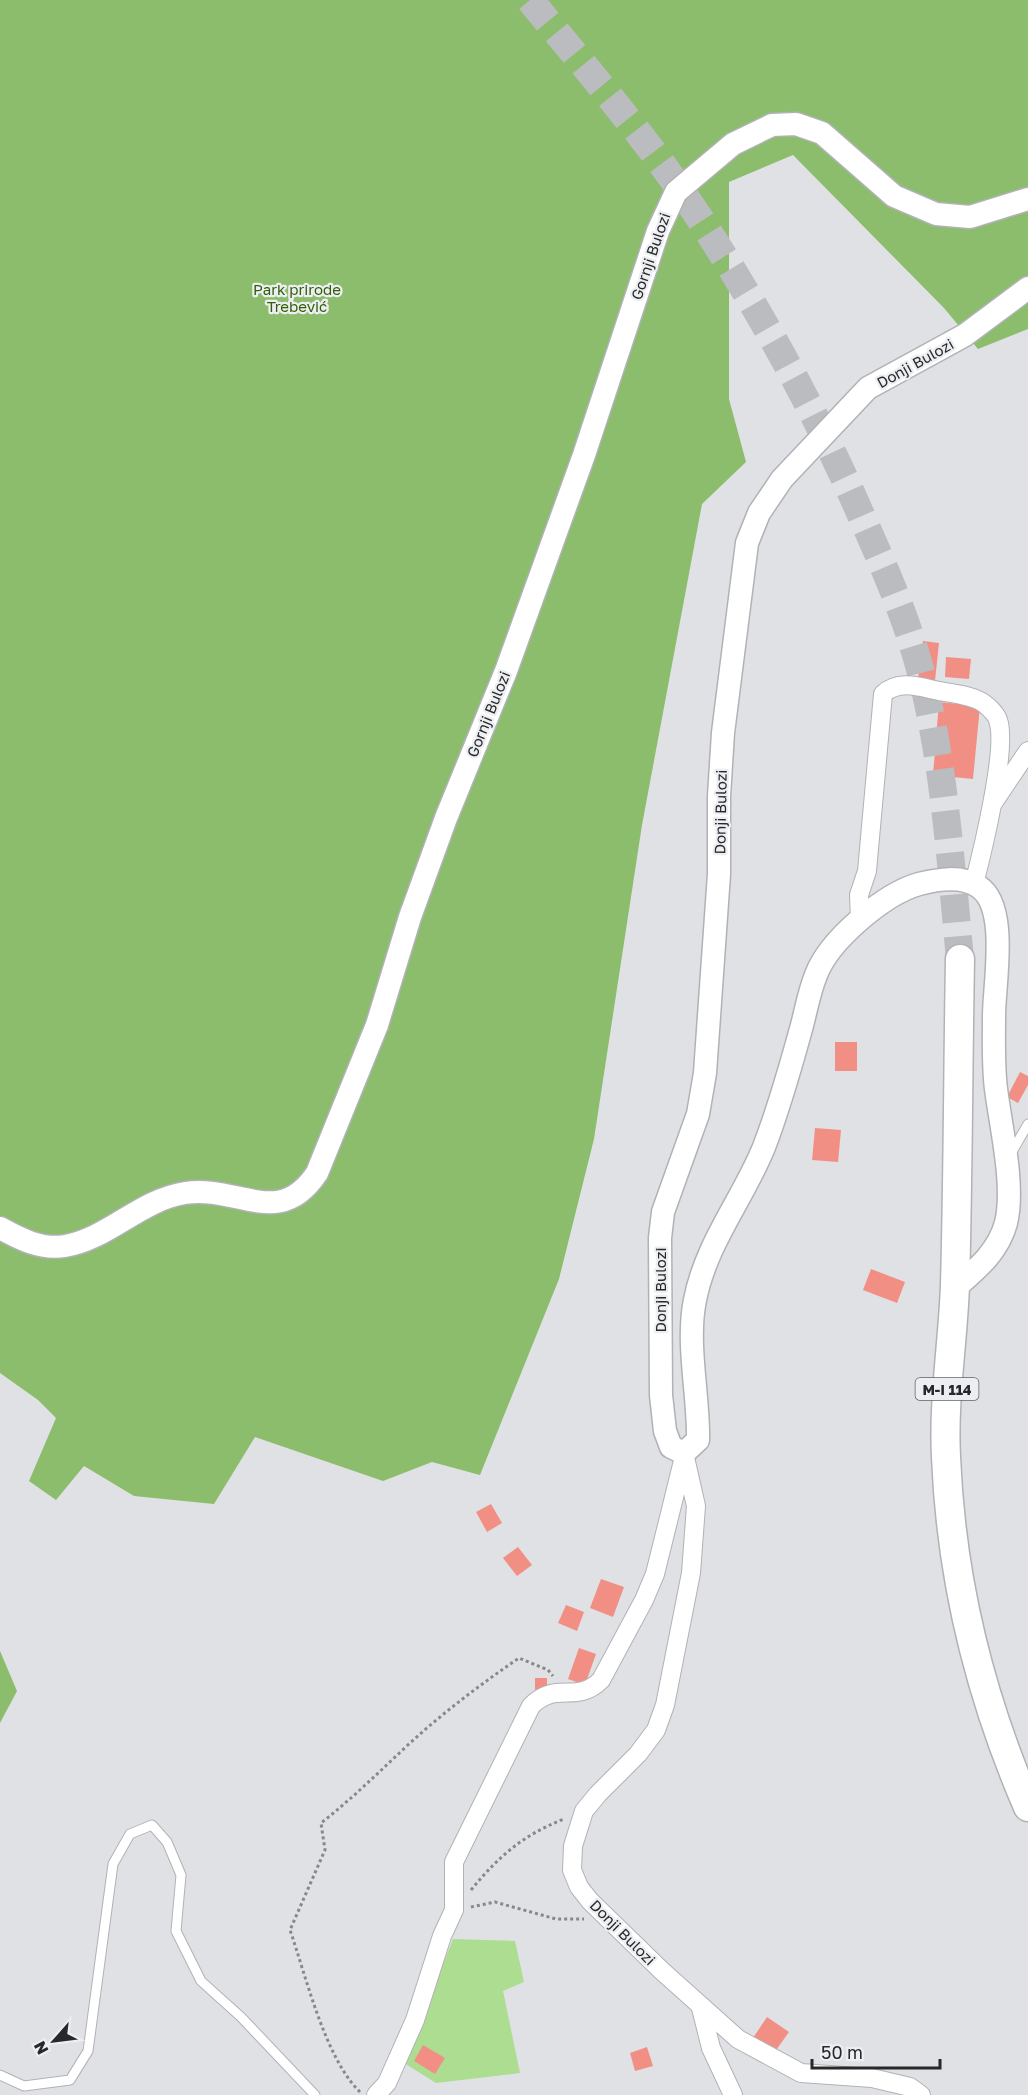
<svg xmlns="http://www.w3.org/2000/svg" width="1028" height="2095" font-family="'Golos Text',sans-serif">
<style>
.green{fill:#addd91}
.forest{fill:#8bbd6c}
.building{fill:#f28f84}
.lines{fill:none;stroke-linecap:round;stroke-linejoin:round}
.primary-tunnel{stroke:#bbbcbf;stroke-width:28;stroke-dasharray:28 14;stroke-linecap:butt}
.service-casing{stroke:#b1b2b6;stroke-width:11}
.minor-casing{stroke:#b1b2b6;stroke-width:20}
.tertiary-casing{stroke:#b1b2b6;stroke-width:25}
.primary-casing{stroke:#b1b2b6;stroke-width:31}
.path{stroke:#87888a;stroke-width:3;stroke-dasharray:3 3;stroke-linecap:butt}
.service{stroke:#fff;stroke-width:9}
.minor{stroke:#fff;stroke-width:18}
.tertiary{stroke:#fff;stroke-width:22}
.primary{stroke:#fff;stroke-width:28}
.labels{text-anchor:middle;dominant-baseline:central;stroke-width:4.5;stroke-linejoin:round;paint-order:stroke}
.shield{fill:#edeef2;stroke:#626365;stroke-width:1.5}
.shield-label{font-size:14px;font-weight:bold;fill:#272829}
.street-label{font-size:15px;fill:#272829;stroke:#edeef2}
.park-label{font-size:15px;fill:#305e05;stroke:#edeef2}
</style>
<rect width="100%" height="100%" fill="#e0e1e4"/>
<polygon class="green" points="453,1939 515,1941 524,1982 503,1991 520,2073 436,2083 404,2063"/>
<g class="forest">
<polygon points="0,0 1028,0 1028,329 978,349 944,308 793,155 729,182 729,399 746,462 702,504 642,825 594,1139 559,1279 480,1475 432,1462 383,1481 255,1437 214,1504 134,1496 84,1466 56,1500 29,1481 56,1418 38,1400 0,1373"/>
<polygon points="0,1651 17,1691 0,1723"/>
</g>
<g class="building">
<polygon points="923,641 939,643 935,681 918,679"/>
<polygon points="946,657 971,659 969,679 945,677"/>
<polygon points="939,702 980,706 973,779 933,775"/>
<rect x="835" y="1042" width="22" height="29"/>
<polygon points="1020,1072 1028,1076 1028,1085 1018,1103 1007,1097"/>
<polygon points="815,1128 841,1130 838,1162 812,1160"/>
<polygon points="871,1269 905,1282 897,1303 863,1290"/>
<polygon points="491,1504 502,1523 487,1532 476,1512"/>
<polygon points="518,1547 532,1565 517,1576 503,1558"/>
<polygon points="601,1579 624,1587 613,1617 590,1608"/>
<polygon points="566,1605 584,1612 577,1631 558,1623"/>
<polygon points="579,1648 596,1654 585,1685 568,1679"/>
<rect x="535" y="1678" width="12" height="12"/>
<polygon points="767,2017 789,2032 774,2053 753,2038"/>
<polygon points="423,2045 445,2058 435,2074 414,2061"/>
<polygon points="647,2047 653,2066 635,2071 630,2053"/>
</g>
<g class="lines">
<path class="primary-tunnel" d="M530,0c59,72 121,143 172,222 61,94 114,190 159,293 24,54 48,108 62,166 22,91 28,185 37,278"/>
<g class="service-casing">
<g id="service">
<polyline points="1010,1155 1028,1124"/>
<polyline points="0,2075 24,2086 70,2080 88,2051 113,1864 130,1834 152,1825 167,1842 181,1875 176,1931 201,1981 241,2017 315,2095"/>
</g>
</g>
<g class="minor-casing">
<g id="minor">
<polyline points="993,803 1028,751"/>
<path d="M860,920l-1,-25 8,-24 16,-177c16,-15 37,-7 56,-3 13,2 39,5 48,15 4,3 10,10 11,14 10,27 -16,133 -24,164"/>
<polyline points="684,1453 696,1506 691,1573 665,1705 656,1730 638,1754 598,1794 584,1811 573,1846 572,1870 579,1887 590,1901 662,1971 738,2039 801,2073 872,2078 910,2087 921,2095"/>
<polyline points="701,2008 711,2048 733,2095"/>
<path d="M376,2095l11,-12 28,-63 27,-84 12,-26v-48l77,-156c26,-26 45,-1 70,-26l43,-80 11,-26 28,-113"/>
</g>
</g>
<g class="tertiary-casing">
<g id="tertiary">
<path d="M0,1228c20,11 41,22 65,18 43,-7 75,-46 120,-53 54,-8 94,37 132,-20l60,-148 33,-108 36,-99 60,-147 78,-216 74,-224 18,-39 57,-48 39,-19 24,-1 26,9 72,63 42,18 34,3 58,-18"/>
<path d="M955,1288c22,-19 43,-36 51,-65 9,-37 -5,-95 -10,-134 -3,-24 -2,-49 -2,-73 0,-32 15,-109 -15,-129 -17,-12 -41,-8 -60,-3 -35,10 -90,56 -103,91 -7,17 -10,36 -15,54 -11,40 -22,79 -37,118 -21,52 -58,96 -69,153 -9,43 4,96 3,140l-14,13 -13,-6 -6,-16 -4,-36 -1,-157 3,-26 35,-98 7,-41 14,-199v-78l4,-63 24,-190 12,-30 23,-34 86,-91 97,-53 63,-47"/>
</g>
</g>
<g class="primary-casing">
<path id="primary" d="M960,959c-2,109 -2,217 -5,326 -2,57 -12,114 -9,172 5,123 33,237 82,350"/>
</g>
<g class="path">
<path d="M471,1890c28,-34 52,-55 93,-71"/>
<polyline points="471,1907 495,1902 556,1919 584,1919"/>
<path d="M360,2092c-35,-34 -54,-116 -70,-162l35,-80 -4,-27c32,-25 59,-52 89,-80 34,-31 71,-59 109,-85l29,12 5,6"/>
</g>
<use href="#service" class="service"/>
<use href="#minor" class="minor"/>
<use href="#tertiary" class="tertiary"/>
<use href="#primary" class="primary"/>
</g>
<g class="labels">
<rect class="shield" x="915.5" y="1378" width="63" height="22" rx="4.5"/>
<g class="shield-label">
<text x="947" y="1389">M-I 114</text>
</g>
<g class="street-label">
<text transform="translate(650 256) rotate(-71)">Gornji Bulozi</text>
<text transform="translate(915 363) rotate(-29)">Donji Bulozi</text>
<text transform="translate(488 714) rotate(-68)">Gornji Bulozi</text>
<text transform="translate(720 812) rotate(-89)">Donji Bulozi</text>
<text transform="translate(660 1290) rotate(-90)">Donji Bulozi</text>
<text transform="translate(623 1932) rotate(45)">Donji Bulozi</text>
</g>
<g class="park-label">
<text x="297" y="289">Park prirode<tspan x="297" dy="17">Trebević</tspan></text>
</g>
</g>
<g transform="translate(54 2041) rotate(242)" stroke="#edeef2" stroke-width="4.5" paint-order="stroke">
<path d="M0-4.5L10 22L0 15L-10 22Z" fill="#272829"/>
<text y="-9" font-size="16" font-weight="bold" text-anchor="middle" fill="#272829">N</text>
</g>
<path d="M812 2059v9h128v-9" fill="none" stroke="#272829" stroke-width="3"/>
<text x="821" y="2059" font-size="18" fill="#272829" stroke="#edeef2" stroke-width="4.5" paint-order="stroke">50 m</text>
</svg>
